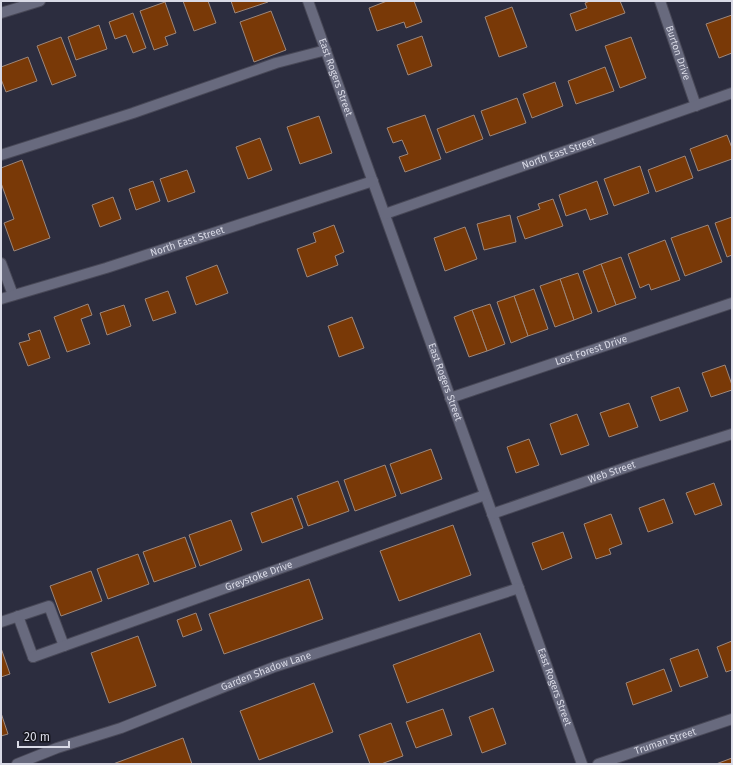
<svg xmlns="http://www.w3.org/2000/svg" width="733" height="765" font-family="'Fira Sans',sans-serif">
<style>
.building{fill:#793907;stroke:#9d877b}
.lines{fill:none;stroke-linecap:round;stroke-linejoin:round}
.service-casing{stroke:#484857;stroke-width:12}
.minor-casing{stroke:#484857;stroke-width:12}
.service{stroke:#686a7e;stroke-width:10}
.minor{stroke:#686a7e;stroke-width:10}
.labels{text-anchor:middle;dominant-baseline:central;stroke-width:3.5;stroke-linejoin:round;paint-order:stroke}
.street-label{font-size:10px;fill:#d9dae6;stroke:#16161e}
</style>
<rect width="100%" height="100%" fill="#2c2d3f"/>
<g class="building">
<polygon points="183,1 208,1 216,23 194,31"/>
<polygon points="231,1 268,1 268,2 235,13"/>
<polygon points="387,1 414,1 422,22 406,28 404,22 377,31 369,8"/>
<polygon points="590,1 620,1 625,13 576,31 570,14 587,8 585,3"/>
<polygon points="165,2 176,33 165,37 168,45 154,50 140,11"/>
<polygon points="512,7 527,47 499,57 485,17"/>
<polygon points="271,11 286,50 254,62 240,22"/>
<polygon points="133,13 146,48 133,53 126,35 115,39 109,22"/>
<polygon points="732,15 732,53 719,58 706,24"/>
<polygon points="99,25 107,49 76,60 68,37"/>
<polygon points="422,36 432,66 408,75 397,45"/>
<polygon points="61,37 76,76 52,85 37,46"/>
<polygon points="631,37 646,78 620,88 605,46"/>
<polygon points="28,57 37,81 6,92 1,79 1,67"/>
<polygon points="605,67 614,91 576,104 568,81"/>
<polygon points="555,82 563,106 532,118 523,94"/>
<polygon points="517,98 526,123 490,136 481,111"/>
<polygon points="425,115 441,159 405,172 399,157 408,154 402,140 393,143 387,128"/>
<polygon points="474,115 483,139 446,153 437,129"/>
<polygon points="319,116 332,153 300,164 287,127"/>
<polygon points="727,135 732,148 732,159 698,171 690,149"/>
<polygon points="260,138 272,170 248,179 236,147"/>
<polygon points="685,156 693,178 656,192 648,170"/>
<polygon points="22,160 50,238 14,251 4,223 14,219 1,183 1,168"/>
<polygon points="640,166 649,193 614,206 604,179"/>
<polygon points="187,170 195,192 168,202 160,179"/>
<polygon points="153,181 160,201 136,210 129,189"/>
<polygon points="597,181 608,214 590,220 586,209 566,216 559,195"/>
<polygon points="113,197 121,219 100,227 92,205"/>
<polygon points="553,199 563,226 525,239 517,217 540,209 538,204"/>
<polygon points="510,215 516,242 484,250 477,224"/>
<polygon points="732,217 732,255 727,257 715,223"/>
<polygon points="334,225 344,252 335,256 338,265 307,277 297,249 316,242 313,233"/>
<polygon points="708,225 722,262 685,276 671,238"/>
<polygon points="465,227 477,259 445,271 434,238"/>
<polygon points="665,240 680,280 651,290 649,284 640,288 628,254"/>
<polygon points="621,257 636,298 616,305 601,264"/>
<polygon points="601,264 616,305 598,312 583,271"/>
<polygon points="217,265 228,293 196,305 186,277"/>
<polygon points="578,273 592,313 574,320 560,279"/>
<polygon points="560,279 574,320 555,327 540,286"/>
<polygon points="534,289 548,329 528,336 514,296"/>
<polygon points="168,291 176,313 153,321 145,299"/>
<polygon points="514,296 528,336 511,343 497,302"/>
<polygon points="88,304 92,315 81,319 90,344 67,352 54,317"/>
<polygon points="490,304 505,344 487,351 472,310"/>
<polygon points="124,305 131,326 107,335 100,313"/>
<polygon points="472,310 487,351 469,357 454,317"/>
<polygon points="352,317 364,348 339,357 328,326"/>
<polygon points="40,330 50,358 28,366 19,343 30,340 28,334"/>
<polygon points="725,365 732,385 732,390 711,397 702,373"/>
<polygon points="679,387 688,411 660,421 651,397"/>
<polygon points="629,403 638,427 609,437 600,413"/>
<polygon points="577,414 589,445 561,455 550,424"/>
<polygon points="529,439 539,465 516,473 507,447"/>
<polygon points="431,449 442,479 401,494 390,464"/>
<polygon points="385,465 396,496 355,511 344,480"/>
<polygon points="338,481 349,511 308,526 297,496"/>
<polygon points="714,483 722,505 695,515 686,493"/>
<polygon points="292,498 303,528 262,543 251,513"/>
<polygon points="664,499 673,523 648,532 639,508"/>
<polygon points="611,514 622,544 609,549 611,554 596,559 584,524"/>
<polygon points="231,520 242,550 200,566 189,535"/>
<polygon points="453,525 471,575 399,601 380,551"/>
<polygon points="563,532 572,558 542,570 532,543"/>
<polygon points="185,537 196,567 154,582 143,552"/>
<polygon points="138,554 149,584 108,599 97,569"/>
<polygon points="91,571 102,601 61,616 50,586"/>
<polygon points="309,579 323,619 224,654 209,614"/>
<polygon points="196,613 202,630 183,637 177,620"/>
<polygon points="480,633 494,671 407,703 393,665"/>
<polygon points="138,636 156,686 109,703 91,653"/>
<polygon points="732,641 732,670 726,672 717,647"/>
<polygon points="1,648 10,674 1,677"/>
<polygon points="698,649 708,677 680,687 670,659"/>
<polygon points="664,669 672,691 633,705 626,683"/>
<polygon points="314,683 333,732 259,760 240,711"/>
<polygon points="493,708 506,744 482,753 469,717"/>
<polygon points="443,709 452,735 416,748 406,722"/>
<polygon points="1,713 8,734 1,736"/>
<polygon points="391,723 403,756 381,764 370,764 359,735"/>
<polygon points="183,738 192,764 113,764"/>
<polygon points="732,758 732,764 716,764"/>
</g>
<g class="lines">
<g class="service-casing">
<g id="service">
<polyline points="1,155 133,113 276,63 326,50"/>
<polyline points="18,616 33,657"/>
<polyline points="1,622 49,606 64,646"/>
</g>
</g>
<g class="minor-casing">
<g id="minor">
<path id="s1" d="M308,1l274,763"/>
<path id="s2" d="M660,1l36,105"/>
<polyline points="1,13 40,1"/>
<path id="s3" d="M385,214l347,-121"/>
<polyline points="1,263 13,295"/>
<path id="s4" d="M1,299l105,-31 267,-87"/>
<path id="s5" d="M450,398l282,-95"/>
<path id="s6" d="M492,514l144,-50 96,-30"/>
<path id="s7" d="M33,657l452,-162"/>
<path id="s8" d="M17,764l40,-16 64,-20 153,-61 245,-79"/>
<path id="s9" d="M598,764l134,-45"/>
</g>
</g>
<use href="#service" class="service"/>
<use href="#minor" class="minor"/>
</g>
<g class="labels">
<g class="street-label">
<text stroke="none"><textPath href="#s2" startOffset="55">Burton Drive</textPath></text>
<text stroke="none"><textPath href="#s1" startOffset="81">East Rogers Street</textPath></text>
<text stroke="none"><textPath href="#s3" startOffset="184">North East Street</textPath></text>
<text stroke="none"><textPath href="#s4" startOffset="195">North East Street</textPath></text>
<text stroke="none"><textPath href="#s5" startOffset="149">Lost Forest Drive</textPath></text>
<text stroke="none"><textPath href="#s1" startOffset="405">East Rogers Street</textPath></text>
<text stroke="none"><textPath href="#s6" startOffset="127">Web Street</textPath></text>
<text stroke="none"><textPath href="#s7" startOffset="240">Greystoke Drive</textPath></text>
<text stroke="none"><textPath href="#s8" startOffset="266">Garden Shadow Lane</textPath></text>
<text stroke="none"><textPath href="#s1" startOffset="729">East Rogers Street</textPath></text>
<text stroke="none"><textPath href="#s9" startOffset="71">Truman Street</textPath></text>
</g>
</g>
<rect width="733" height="765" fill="none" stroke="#d9dae6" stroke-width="4"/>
<path d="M18 741v6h51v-6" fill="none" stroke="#d9dae6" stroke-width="2"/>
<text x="24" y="741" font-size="12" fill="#d9dae6" stroke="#16161e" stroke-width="3" paint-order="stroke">20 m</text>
</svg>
